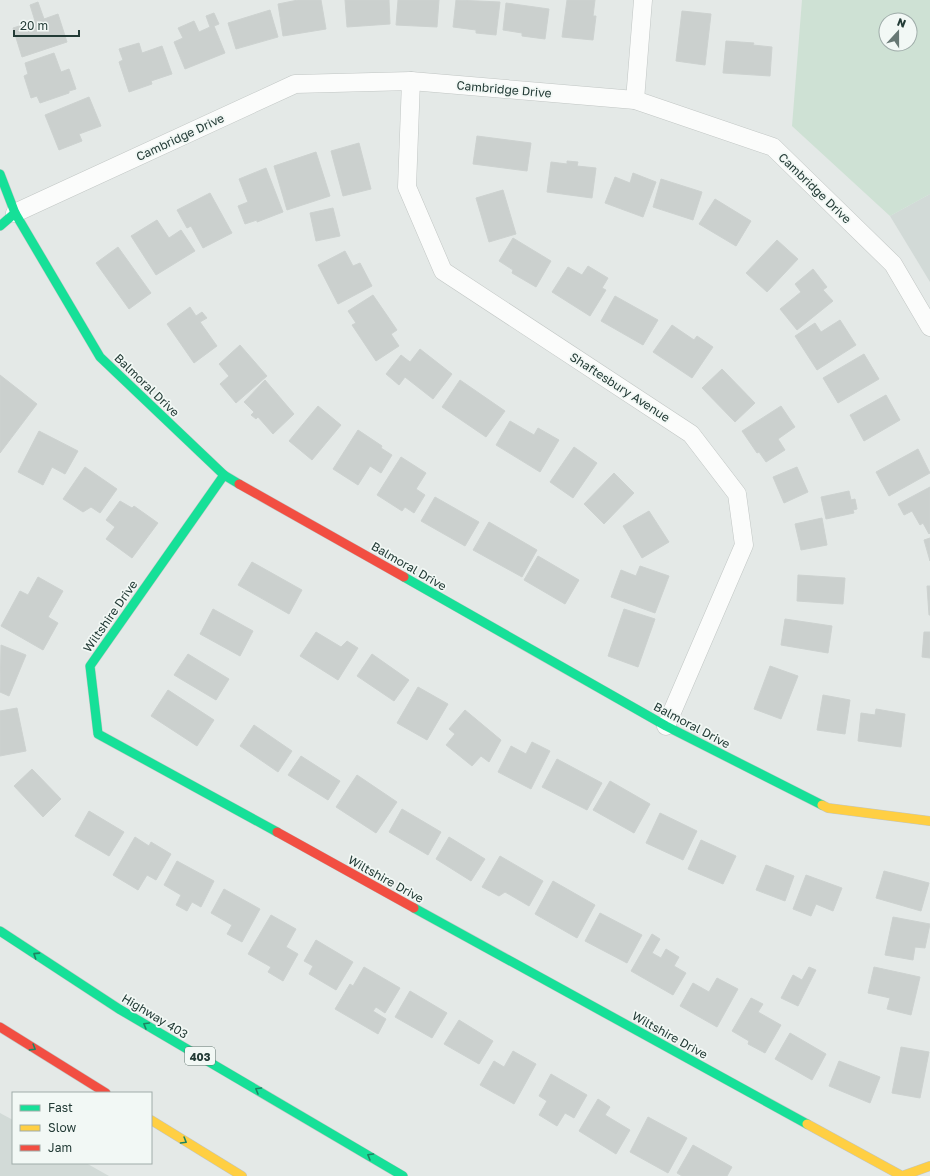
<svg xmlns="http://www.w3.org/2000/svg" width="930" height="1176" font-family="'Golos Text',sans-serif">
<style>
.built{fill:#d2dad7}
.green{fill:#cee1d4;fill-rule:evenodd}
.building{fill:#cbd0ce;stroke:#cdd2d0}
.lines{fill:none;stroke-linecap:round;stroke-linejoin:round}
.street-casing{stroke:#c1c6c4;stroke-width:19}
.fast-casing{stroke:#c0c6c4;stroke-width:10}
.slow-casing{stroke:#c0c6c4;stroke-width:10}
.jam-casing{stroke:#c0c6c4;stroke-width:10}
.street{stroke:#fbfcfb;stroke-width:18}
.fast{stroke:#16e098;stroke-width:9}
.slow{stroke:#ffcf43;stroke-width:9}
.jam{stroke:#f24e42;stroke-width:9}
.oneway{stroke:#1d8562}
.labels{text-anchor:middle;dominant-baseline:central;stroke-width:3.5;stroke-linejoin:round;paint-order:stroke}
.shield{fill:#f2f8f5;stroke:#61746f;stroke-width:1}
.shield-label{font-size:11px;font-weight:bold;fill:#233b36}
.street-label{font-size:12px;fill:#233b36;stroke:#f2f8f5}
</style>
<rect width="100%" height="100%" fill="#e4e9e7"/>
<g class="built">
<polygon points="930,194 930,282 890,216"/>
<polygon points="0,1113 13,1120 13,1163 86,1163 109,1176 0,1176"/>
</g>
<path class="green" d="M802,0h128v194l-40,22 -98,-90zM886,20h24v24h-24z"/>
<g class="building">
<polygon points="298,0 321,0 326,29 283,36 278,4"/>
<polygon points="345,0 389,0 390,24 347,27"/>
<polygon points="398,0 439,0 437,27 396,25"/>
<polygon points="456,0 500,2 496,35 476,33 476,30 453,27"/>
<polygon points="567,0 595,0 593,16 596,16 593,40 562,37"/>
<polygon points="38,2 44,19 58,14 67,42 22,57 13,28 35,21 30,5"/>
<polygon points="506,3 549,9 545,39 522,36 522,33 503,30"/>
<polygon points="270,10 278,37 236,49 228,23"/>
<polygon points="682,11 711,14 705,65 676,61"/>
<polygon points="214,13 219,24 214,26 225,53 185,69 174,42 183,38 178,28 194,21 199,32 210,27 206,16"/>
<polygon points="726,41 754,43 753,45 772,47 770,76 723,73"/>
<polygon points="139,43 142,53 162,46 172,74 151,81 152,84 129,92 119,62 123,60 119,49"/>
<polygon points="54,53 61,72 69,69 76,89 69,91 69,93 40,103 37,96 31,98 24,76 28,74 25,63"/>
<polygon points="89,97 101,126 79,134 82,141 59,150 45,115"/>
<polygon points="477,136 531,143 527,171 473,164"/>
<polygon points="359,143 371,189 343,196 331,151"/>
<polygon points="316,152 330,196 287,210 274,166"/>
<polygon points="567,161 578,162 577,166 596,168 592,198 547,192 551,162 567,164"/>
<polygon points="266,168 283,212 257,222 257,220 245,224 238,206 248,202 239,179"/>
<polygon points="633,173 656,182 643,217 605,203 615,177 630,183"/>
<polygon points="661,179 702,192 693,220 653,207"/>
<polygon points="503,190 516,234 489,242 476,198"/>
<polygon points="210,193 232,233 203,248 191,226 187,228 177,210"/>
<polygon points="715,199 751,221 736,246 699,224"/>
<polygon points="333,208 340,236 316,241 310,213"/>
<polygon points="157,220 169,238 181,230 195,251 156,275 131,236"/>
<polygon points="513,238 551,261 536,287 512,273 513,270 499,261"/>
<polygon points="777,240 798,259 767,292 746,273"/>
<polygon points="118,247 151,293 129,309 96,263"/>
<polygon points="345,251 353,266 360,263 372,286 338,304 318,265"/>
<polygon points="588,266 608,278 602,288 606,290 590,316 552,292 568,267 582,275"/>
<polygon points="813,269 827,287 823,290 833,301 797,330 780,309 801,292 795,284"/>
<polygon points="373,295 397,330 391,334 399,346 376,361 352,325 356,323 348,311"/>
<polygon points="615,296 658,320 643,345 601,321"/>
<polygon points="190,307 196,316 202,312 207,318 200,322 217,346 194,363 167,324"/>
<polygon points="840,320 856,345 817,370 795,336 815,323 821,332"/>
<polygon points="672,325 694,340 697,336 713,347 692,378 653,352"/>
<polygon points="240,345 267,376 236,403 220,384 229,376 219,364"/>
<polygon points="420,349 452,374 433,399 405,377 399,385 386,374 401,355 410,362"/>
<polygon points="864,354 879,379 838,403 823,378"/>
<polygon points="722,369 755,403 735,422 702,388"/>
<polygon points="0,375 37,404 0,453"/>
<polygon points="265,380 294,414 273,434 258,417 256,419 251,415 254,412 244,402"/>
<polygon points="460,380 505,411 486,437 442,407"/>
<polygon points="886,395 900,420 864,441 850,415"/>
<polygon points="318,406 341,425 312,460 289,441"/>
<polygon points="781,406 795,427 778,439 785,450 766,462 759,452 757,453 742,431"/>
<polygon points="510,421 534,435 538,428 559,440 540,472 496,445"/>
<polygon points="358,430 382,446 381,448 392,455 381,473 370,466 358,485 333,469"/>
<polygon points="39,431 78,451 65,474 52,467 43,485 18,472"/>
<polygon points="574,447 597,463 573,498 550,482"/>
<polygon points="918,449 930,473 889,496 876,472"/>
<polygon points="401,457 426,473 416,489 425,495 414,513 405,507 402,511 377,495"/>
<polygon points="85,467 117,489 100,513 91,507 83,512 63,499"/>
<polygon points="797,467 808,492 784,503 773,477"/>
<polygon points="614,473 634,493 604,524 584,504"/>
<polygon points="930,487 930,533 929,534 923,523 920,525 912,511 904,515 898,504"/>
<polygon points="849,491 851,500 855,499 857,509 853,510 854,513 826,519 821,497"/>
<polygon points="435,497 479,522 465,546 421,521"/>
<polygon points="120,501 132,508 134,506 158,523 132,558 106,539 115,527 106,520"/>
<polygon points="649,511 669,542 642,558 623,526"/>
<polygon points="822,518 827,545 801,550 795,524"/>
<polygon points="489,522 537,550 522,577 473,550"/>
<polygon points="930,538 930,561 924,540"/>
<polygon points="538,556 579,580 565,604 524,580"/>
<polygon points="252,562 302,590 289,614 238,585"/>
<polygon points="640,566 669,576 655,613 611,597 621,570 636,576"/>
<polygon points="798,575 845,578 843,604 797,601"/>
<polygon points="38,577 63,591 48,617 58,623 43,650 1,626 20,591 28,595"/>
<polygon points="927,586 930,586 930,615 929,615"/>
<polygon points="213,609 253,631 240,656 200,634"/>
<polygon points="624,609 655,619 638,667 608,656"/>
<polygon points="785,619 832,626 828,653 781,645"/>
<polygon points="316,632 341,647 347,641 358,648 338,680 300,656"/>
<polygon points="924,632 930,632 930,658 922,657"/>
<polygon points="1,645 26,655 9,696 0,692"/>
<polygon points="188,654 229,679 216,700 174,675"/>
<polygon points="372,654 409,680 394,701 357,676"/>
<polygon points="770,666 798,676 781,719 754,709"/>
<polygon points="418,687 448,704 427,740 397,723"/>
<polygon points="168,690 214,720 197,746 151,716"/>
<polygon points="823,695 850,700 845,734 817,730"/>
<polygon points="17,708 26,751 0,756 0,711"/>
<polygon points="876,709 905,714 901,747 858,741 861,713 875,715"/>
<polygon points="465,710 501,740 489,762 481,756 472,766 446,745 455,734 449,729"/>
<polygon points="254,725 292,751 278,772 240,746"/>
<polygon points="532,742 550,751 531,789 498,772 511,746 526,754"/>
<polygon points="301,756 340,781 328,800 288,775"/>
<polygon points="557,759 602,783 587,810 542,787"/>
<polygon points="32,769 61,799 43,817 14,786"/>
<polygon points="357,775 397,802 376,833 336,807"/>
<polygon points="610,781 650,804 634,833 593,810"/>
<polygon points="402,809 441,832 428,855 389,832"/>
<polygon points="89,811 124,832 109,856 75,836"/>
<polygon points="660,813 697,831 683,860 646,843"/>
<polygon points="135,837 149,846 151,842 171,854 156,880 147,875 138,890 113,875"/>
<polygon points="449,837 485,859 471,881 436,859"/>
<polygon points="701,840 736,856 723,884 688,869"/>
<polygon points="500,856 543,881 529,906 505,892 499,896 482,887"/>
<polygon points="177,861 214,881 201,907 192,902 187,911 176,905 181,895 164,885"/>
<polygon points="766,865 794,876 785,901 756,890"/>
<polygon points="884,871 929,883 921,911 876,898"/>
<polygon points="806,875 842,888 833,911 816,904 811,916 793,909"/>
<polygon points="553,881 595,905 577,938 535,914"/>
<polygon points="224,889 260,909 242,942 227,934 232,925 211,913"/>
<polygon points="600,913 642,935 627,963 585,941"/>
<polygon points="271,915 296,929 286,947 298,954 283,981 268,972 271,967 248,954"/>
<polygon points="893,917 930,924 925,948 915,947 913,960 885,955"/>
<polygon points="652,934 660,939 652,953 661,958 666,949 679,957 674,966 686,973 673,995 631,971"/>
<polygon points="316,940 353,962 336,990 309,974 313,966 304,961"/>
<polygon points="364,967 400,988 385,1013 376,1007 373,1011 386,1019 378,1034 335,1009 350,984 353,986"/>
<polygon points="809,967 816,970 798,1006 781,998 793,975 802,980"/>
<polygon points="874,967 920,977 911,1015 887,1009 890,998 868,993"/>
<polygon points="717,978 738,989 717,1027 680,1006 693,983 709,992"/>
<polygon points="410,991 447,1013 432,1038 395,1017"/>
<polygon points="751,998 763,1004 758,1012 781,1025 765,1053 748,1044 749,1041 732,1031"/>
<polygon points="459,1020 493,1041 479,1064 444,1044"/>
<polygon points="790,1033 826,1054 812,1080 775,1059"/>
<polygon points="901,1047 929,1052 920,1098 892,1093"/>
<polygon points="513,1051 536,1064 514,1104 480,1085 494,1061 504,1067"/>
<polygon points="839,1061 880,1077 870,1103 829,1086"/>
<polygon points="551,1074 587,1095 574,1118 565,1113 557,1126 539,1115 547,1101 539,1096"/>
<polygon points="598,1099 610,1107 605,1115 630,1130 616,1154 579,1131"/>
<polygon points="648,1117 687,1138 668,1173 630,1152"/>
<polygon points="693,1145 732,1167 727,1176 682,1176 677,1173"/>
</g>
<g class="lines">
<g class="street-casing">
<g id="street">
<polyline points="411,81 407,187 443,271 691,434 737,494 744,545 666,726"/>
<polyline points="635,100 643,0"/>
<polyline points="15,213 295,84 411,81 635,100 773,147 893,264 930,327"/>
</g>
</g>
<g class="fast-casing">
<g id="fast">
<polyline points="0,174 15,213 100,357 224,475 239,484"/>
<polyline points="0,226 15,213"/>
<polyline points="224,475 90,666 98,734 277,832"/>
<polyline points="404,577 666,726 822,805"/>
<polyline points="414,908 807,1124"/>
<polyline points="0,931 119,1009 403,1176"/>
</g>
</g>
<g class="slow-casing">
<g id="slow">
<polyline points="822,805 828,808 930,821"/>
<polyline points="151,1120 242,1176"/>
<polyline points="807,1124 902,1176 930,1166"/>
</g>
</g>
<g class="jam-casing">
<g id="jam">
<polyline points="239,484 404,577"/>
<polyline points="277,832 414,908"/>
<polyline points="0,1027 106,1093"/>
</g>
</g>
<use href="#street" class="street"/>
<use href="#fast" class="fast"/>
<use href="#slow" class="slow"/>
<use href="#jam" class="jam"/>
</g>
<defs><path id="oneway-chevron" d="M-2-3.5L2.5 0L-2 3.5" fill="none" stroke-width="1.6" stroke-linecap="round" stroke-linejoin="round"/></defs>
<g class="oneway">
<use href="#oneway-chevron" transform="translate(36 955) rotate(-147)"/>
<use href="#oneway-chevron" transform="translate(146 1025) rotate(-150)"/>
<use href="#oneway-chevron" transform="translate(33 1048) rotate(32)"/>
<use href="#oneway-chevron" transform="translate(258 1090) rotate(-150)"/>
<use href="#oneway-chevron" transform="translate(184 1141) rotate(31)"/>
<use href="#oneway-chevron" transform="translate(370 1156) rotate(-150)"/>
</g>
<g class="labels">
<rect class="shield" x="185" y="1047" width="30" height="18" rx="3"/>
<g class="shield-label">
<text x="200" y="1056">403</text>
</g>
<g class="street-label">
<text transform="translate(504 89) rotate(5)">Cambridge Drive</text>
<text transform="translate(180 137) rotate(-25)">Cambridge Drive</text>
<text transform="translate(815 188) rotate(44)">Cambridge Drive</text>
<text transform="translate(147 385) rotate(44)">Balmoral Drive</text>
<text transform="translate(620 387) rotate(33)">Shaftesbury Avenue</text>
<text transform="translate(409 566) rotate(30)">Balmoral Drive</text>
<text transform="translate(110 616) rotate(-55)">Wiltshire Drive</text>
<text transform="translate(692 725) rotate(28)">Balmoral Drive</text>
<text transform="translate(386 879) rotate(29)">Wiltshire Drive</text>
<text transform="translate(155 1016) rotate(31)">Highway 403</text>
<text transform="translate(670 1035) rotate(29)">Wiltshire Drive</text>
</g>
</g>
<rect x="12" y="1092" width="140" height="72" fill="#f2f8f5" stroke="#9faca9"/>
<rect x="20" y="1105" width="20" height="6" fill="#16e098" stroke="#9faca9"/>
<text x="48" y="1112" font-size="12" fill="#233b36">Fast</text>
<rect x="20" y="1125" width="20" height="6" fill="#ffcf43" stroke="#9faca9"/>
<text x="48" y="1132" font-size="12" fill="#233b36">Slow</text>
<rect x="20" y="1145" width="20" height="6" fill="#f24e42" stroke="#9faca9"/>
<text x="48" y="1152" font-size="12" fill="#233b36">Jam</text>
<g transform="translate(898 32) rotate(21)"><circle r="19" fill="#f2f8f5" stroke="#9faca9"/>
<path d="M0-3L7 15L0 10L-7 15Z" fill="#677874"/>
<text y="-6" font-size="11" font-weight="bold" text-anchor="middle" fill="#233b36">N</text>
</g>
<path d="M14 30v6h65v-6" fill="none" stroke="#233b36" stroke-width="2"/>
<text x="20" y="30" font-size="12" fill="#233b36" stroke="#f2f8f5" stroke-width="3" paint-order="stroke">20 m</text>
</svg>
